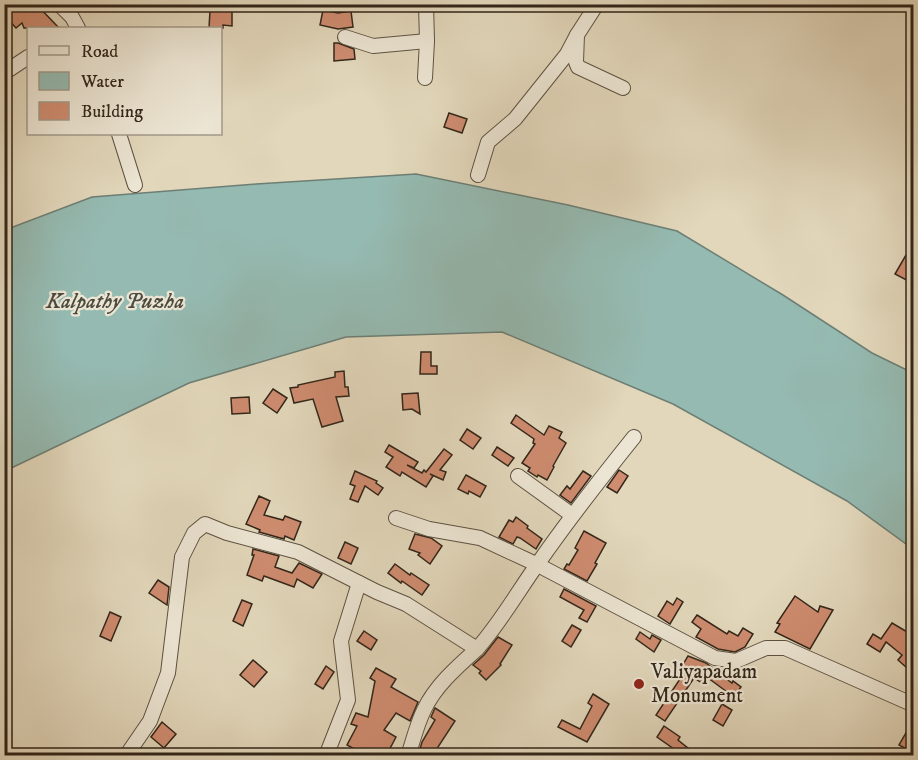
<svg xmlns="http://www.w3.org/2000/svg" width="918" height="760" font-family="'IM FELL DW Pica',serif">
<style>
.water{fill:#95bab1;stroke:#6d7f75;stroke-width:1.5}
.building{fill:#cf8c70;stroke:#32261a;stroke-width:1.5}
.lines{fill:none;stroke-linecap:round;stroke-linejoin:round}
.minor-casing{stroke:#5e5242;stroke-width:16}
.minor{stroke:#ece5d3;stroke-width:14}
.poi-dot{fill:#8f2418;stroke:#ece5d3;stroke-width:2}
.labels{text-anchor:middle;dominant-baseline:central;stroke-width:4.5;stroke-linejoin:round;paint-order:stroke}
.poi-label{font-size:21px;fill:#32261a;stroke:#ece5d3;text-anchor:start}
.water-label{font-size:22px;font-style:italic;fill:#4b4b40;stroke:#ece5d3}
</style>
<rect width="100%" height="100%" fill="#e2d7bb"/>
<filter id="stains"><feTurbulence type="fractalNoise" baseFrequency=".00333" numOctaves="4"/><feColorMatrix values="0 0 0 0 .2 0 0 0 0 .09 0 0 0 0 .02 0 0 0 .5 -.17"/></filter>
<radialGradient id="worn" r=".72"><stop offset=".6" stop-color="#630" stop-opacity="0"/><stop offset="1" stop-color="#630" stop-opacity=".3"/></radialGradient>
<polygon class="water" points="416,174 568,205 677,231 783,295 872,353 913,373 913,549 847,501 673,404 502,332 346,337 189,383 5,471 5,230 92,197 256,184"/>
<g class="building">
<polygon points="4,4 36,4 59,28 24,28 22,23 16,28 4,15"/>
<polygon points="323,10 338,13 351,11 353,27 338,29 320,25"/>
<polygon points="210,11 232,11 232,26 223,25 223,28 209,28"/>
<polygon points="334,43 338,43 354,49 355,59 334,61"/>
<polygon points="449,113 467,119 462,133 444,127"/>
<polygon points="906,255 914,260 914,284 895,274"/>
<polygon points="421,352 431,352 431,366 437,366 437,374 420,374"/>
<polygon points="344,371 345,387 348,387 349,396 336,397 343,421 322,427 313,399 294,403 290,388 298,387 298,385 335,377 335,372"/>
<polygon points="273,389 287,398 277,413 263,403"/>
<polygon points="418,393 420,414 412,409 403,410 402,394"/>
<polygon points="249,397 250,413 232,414 231,398"/>
<polygon points="516,415 544,435 549,426 562,432 559,438 566,443 553,466 554,467 547,480 538,475 537,477 528,471 530,468 522,463 535,444 533,443 534,439 511,423"/>
<polygon points="467,429 481,438 473,449 460,440"/>
<polygon points="389,445 418,462 414,468 407,465 422,473 424,470 426,472 444,449 452,455 440,470 446,472 443,480 430,474 433,476 426,487 402,472 400,476 386,467 393,457 385,452"/>
<polygon points="497,447 514,458 508,466 492,455"/>
<polygon points="619,470 628,476 617,493 607,487"/>
<polygon points="355,471 377,481 376,483 383,488 378,495 365,486 358,502 350,499 355,486 350,484"/>
<polygon points="583,471 591,476 571,503 560,495 567,486 570,489"/>
<polygon points="466,475 486,486 480,497 469,491 468,494 458,489"/>
<polygon points="259,496 270,501 264,515 283,520 285,516 301,522 294,540 285,536 284,539 259,532 260,530 246,524"/>
<polygon points="516,517 528,526 527,528 542,539 536,549 520,538 517,537 513,544 499,537 509,520 513,522"/>
<polygon points="584,531 606,543 595,563 597,564 587,581 564,569 567,564 569,565 578,550 575,548"/>
<polygon points="415,534 431,538 442,546 430,564 418,555 420,553 409,549"/>
<polygon points="345,542 358,548 351,564 338,558"/>
<polygon points="253,549 279,556 275,567 292,573 299,563 322,574 313,588 297,579 294,587 264,576 262,581 247,575 254,555 252,555"/>
<polygon points="395,564 410,575 411,573 429,585 422,595 402,581 401,583 388,573"/>
<polygon points="158,580 169,587 167,605 149,593"/>
<polygon points="564,589 596,606 587,622 579,618 584,610 560,597"/>
<polygon points="795,596 818,612 820,606 833,610 810,649 775,632 780,624 777,623"/>
<polygon points="677,598 683,602 670,624 658,616 667,601 673,605"/>
<polygon points="242,600 252,604 243,626 233,621"/>
<polygon points="110,612 121,617 111,641 100,636"/>
<polygon points="697,615 727,634 729,631 738,636 743,628 753,634 745,647 735,652 718,649 696,637 701,629 692,622"/>
<polygon points="892,623 914,636 914,659 907,668 898,660 902,655 886,642 880,652 867,644 873,634 881,639"/>
<polygon points="572,625 581,630 571,647 562,641"/>
<polygon points="364,631 377,640 371,650 357,641"/>
<polygon points="640,632 650,639 652,635 661,640 654,652 636,639"/>
<polygon points="498,637 512,645 500,664 501,665 486,680 479,673 481,671 473,665 484,655"/>
<polygon points="688,656 706,663 732,683 733,681 741,687 734,697 708,678 704,684 694,678 665,721 656,715 684,673 680,670"/>
<polygon points="253,660 267,672 254,687 240,675"/>
<polygon points="326,666 334,672 323,689 315,684"/>
<polygon points="376,668 396,679 391,687 418,702 410,721 396,713 384,730 396,737 386,756 367,756 347,745 357,726 351,724 356,713 368,717 375,681 370,678"/>
<polygon points="593,694 609,704 587,742 558,727 562,720 580,729 592,706 588,703"/>
<polygon points="722,704 732,710 723,726 713,720"/>
<polygon points="435,708 455,721 436,750 446,756 418,756 422,742 435,720 431,717"/>
<polygon points="914,719 914,753 899,745"/>
<polygon points="162,722 176,734 164,748 151,737"/>
<polygon points="664,726 680,737 678,740 698,756 684,756 657,737"/>
</g>
<g class="lines">
<g class="minor-casing">
<g id="minor">
<polyline points="59,4 72,17 78,28"/>
<polyline points="597,4 577,35 576,62 578,67 623,88"/>
<polyline points="345,37 373,46 427,41"/>
<polyline points="4,73 28,57"/>
<polyline points="425,78 427,41 426,4"/>
<polyline points="119,134 135,185"/>
<polyline points="478,175 488,142 515,119 567,54 577,35"/>
<polyline points="518,476 572,515"/>
<polyline points="396,518 429,529 480,538 536,564 715,658 736,661 766,648 785,648 914,705"/>
<path d="M477,649c24,-27 41,-58 62,-87 30,-43 62,-84 95,-125"/>
<path d="M126,756l24,-35 18,-48 14,-116 12,-24 11,-9 22,9 71,19 79,40 29,12 71,45c-19,17 -42,37 -53,61 -7,14 -11,31 -16,46"/>
<polyline points="326,756 348,700 341,641 359,583"/>
</g>
</g>
<use href="#minor" class="minor"/>
</g>
<circle class="poi-dot" cx="639" cy="684" r="6"/>
<g class="labels">
<g class="poi-label">
<text x="651" y="672">Valiyapadam<tspan x="651" dy="24">Monument</tspan></text>
</g>
<g class="water-label">
<text x="115" y="301">Kalpathy Puzha</text>
</g>
</g>
<rect width="918" height="760" fill="none" stroke="#e2d7bb" stroke-width="24"/>
<rect x="6" y="6" width="906" height="748" fill="none" stroke="#32261a" stroke-width="3"/>
<rect x="12" y="12" width="894" height="736" fill="none" stroke="#32261a" stroke-width="1.5"/>
<rect x="27" y="27" width="195" height="108" fill="#ece5d3" stroke="#a29989" stroke-width="1.5"/>
<rect x="39" y="46" width="30" height="9" fill="#ece5d3" stroke="#a29989" stroke-width="1.5"/>
<text x="81" y="57" font-size="18" fill="#32261a">Road</text>
<rect x="39" y="72" width="30" height="18" fill="#95bab1" stroke="#a29989" stroke-width="1.5"/>
<text x="81" y="87" font-size="18" fill="#32261a">Water</text>
<rect x="39" y="102" width="30" height="18" fill="#cf8c70" stroke="#a29989" stroke-width="1.5"/>
<text x="81" y="117" font-size="18" fill="#32261a">Building</text>
<rect width="100%" height="100%" filter="url(#stains)"/>
<rect width="100%" height="100%" fill="url(#worn)"/>
</svg>
